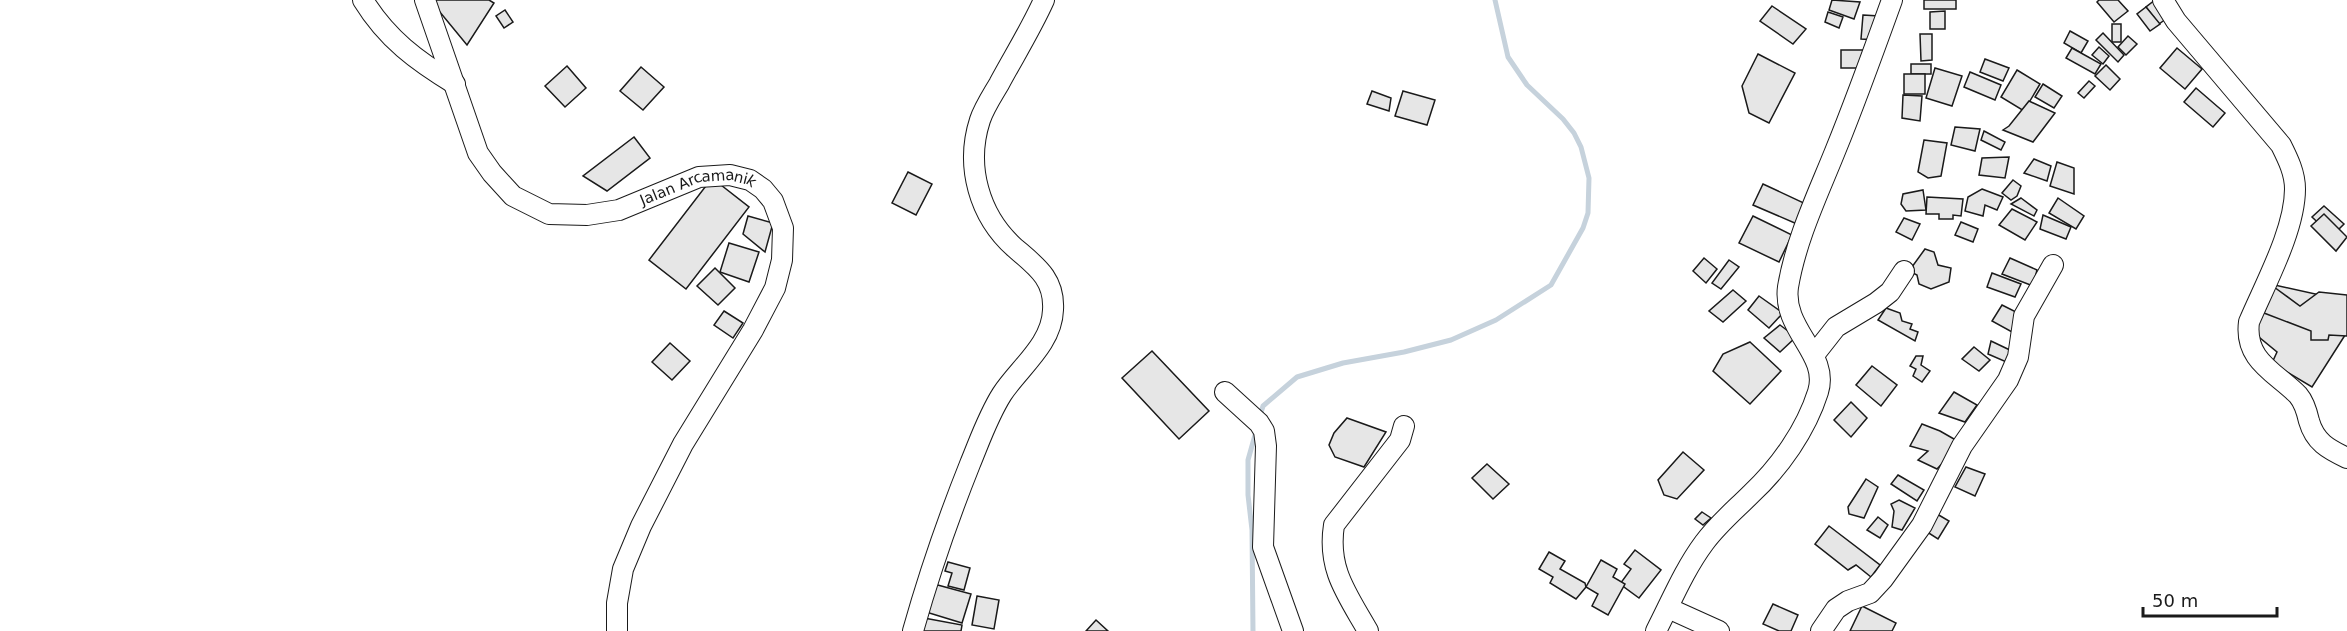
<svg xmlns="http://www.w3.org/2000/svg" width="2347" height="631" font-family="'DejaVu Sans',sans-serif">
<style>
.lines{fill:none;stroke-linecap:round;stroke-linejoin:round}
.stream{stroke:#c6d2dc;stroke-width:5}
.building{fill:#e6e6e6;stroke:#1a1a1a;stroke-width:1.5}
.minor-casing{stroke:#1a1a1a;stroke-width:22}
.minor{stroke:#fff;stroke-width:20}
.labels{text-anchor:middle;dominant-baseline:central;stroke-width:4.5;stroke-linejoin:round;paint-order:stroke}
.street-label{font-size:15px;fill:#1a1a1a;stroke:#fff}
</style>
<rect width="100%" height="100%" fill="#fff"/>
<g class="lines">
<g class="stream">
<polyline points="1260,416 1263,406 1297,377 1343,363 1404,352 1451,340 1496,320 1551,285 1583,228 1588,213 1589,178 1581,147 1574,133 1563,119 1527,85 1508,57 1495,0"/>
<polyline points="1253,631 1252,530 1248,495 1248,460 1257,428"/>
</g>
</g>
<g class="building">
<polygon points="430,0 489,0 494,3 467,45"/>
<polygon points="1832,0 1860,2 1854,19 1829,10"/>
<rect x="1924" y="0" width="32" height="9"/>
<polygon points="2099,0 2118,0 2128,11 2114,22 2097,2"/>
<polygon points="2155,0 2170,16 2159,24 2146,7"/>
<polygon points="1772,6 1806,29 1793,44 1760,21"/>
<polygon points="2146,7 2160,24 2150,31 2137,14"/>
<polygon points="505,10 513,22 504,28 496,16"/>
<polygon points="1945,11 1945,29 1930,29 1930,12"/>
<polygon points="1828,12 1843,17 1839,28 1825,22"/>
<polygon points="1863,15 1879,16 1877,40 1861,39"/>
<rect x="2112" y="24" width="9" height="18"/>
<polygon points="2070,31 2088,41 2081,53 2064,43"/>
<polygon points="2103,33 2124,55 2118,62 2096,40"/>
<polygon points="1920,34 1932,34 1932,60 1921,61"/>
<polygon points="2128,36 2137,44 2126,55 2118,47"/>
<polygon points="2099,47 2109,56 2103,64 2092,55"/>
<polygon points="2072,48 2101,64 2095,74 2066,58"/>
<polygon points="2177,48 2202,69 2185,89 2160,68"/>
<rect x="1841" y="50" width="24" height="18"/>
<polygon points="1758,54 1795,73 1769,123 1749,113 1742,86"/>
<polygon points="1985,59 2009,68 2003,81 1980,72"/>
<rect x="1911" y="64" width="20" height="10"/>
<polygon points="2106,65 2120,79 2110,90 2095,76"/>
<polygon points="567,66 586,88 565,107 545,86"/>
<polygon points="641,67 664,87 643,110 620,91"/>
<polygon points="1935,68 1962,76 1952,106 1926,98"/>
<polygon points="2017,70 2040,84 2024,111 2001,97"/>
<polygon points="1970,72 2001,85 1995,100 1964,87"/>
<rect x="1904" y="74" width="21" height="20"/>
<polygon points="2089,81 2095,86 2084,98 2078,93"/>
<polygon points="2043,84 2062,96 2054,108 2035,97"/>
<polygon points="2196,88 2225,113 2213,127 2184,102"/>
<polygon points="1372,91 1391,98 1389,111 1367,104"/>
<polygon points="1403,91 1435,100 1427,125 1395,116"/>
<polygon points="1903,95 1922,96 1920,121 1902,118"/>
<polygon points="2029,101 2055,113 2033,142 2003,130 2009,126"/>
<polygon points="1955,127 1980,129 1975,151 1951,145"/>
<polygon points="1984,131 2005,142 2001,150 1981,140"/>
<polygon points="634,137 650,158 607,191 583,176"/>
<polygon points="1924,140 1947,143 1941,176 1928,178 1918,172"/>
<polygon points="2009,157 2005,178 1979,175 1982,158"/>
<polygon points="2034,159 2051,166 2047,181 2024,173"/>
<polygon points="2057,162 2074,168 2074,194 2050,186"/>
<polygon points="908,172 932,184 916,215 892,203"/>
<polygon points="712,178 749,207 686,289 649,260"/>
<polygon points="2013,180 2021,186 2017,196 2011,200 2002,193"/>
<polygon points="1763,184 1806,204 1797,224 1753,205"/>
<polygon points="1982,189 2003,197 1997,210 1985,205 1983,216 1965,211 1968,197"/>
<polygon points="1923,190 1926,210 1906,211 1901,204 1903,194"/>
<polygon points="1927,197 1963,199 1961,216 1953,215 1953,219 1939,219 1939,214 1926,214"/>
<polygon points="2021,198 2037,210 2034,216 2011,204"/>
<polygon points="2058,198 2084,216 2076,229 2049,213"/>
<polygon points="2324,206 2344,224 2332,236 2312,217"/>
<polygon points="2012,209 2037,222 2025,240 1999,225"/>
<polygon points="2324,214 2347,237 2336,251 2311,226"/>
<polygon points="2043,215 2071,227 2066,239 2040,229"/>
<polygon points="748,216 773,223 765,252 743,234"/>
<polygon points="1753,216 1792,235 1779,262 1739,243"/>
<polygon points="1904,218 1920,224 1912,240 1896,232"/>
<polygon points="1961,222 1978,229 1973,242 1955,235"/>
<polygon points="729,243 759,252 749,282 720,272"/>
<polygon points="1925,249 1934,252 1938,265 1951,268 1949,282 1931,289 1919,284 1917,275 1909,271"/>
<polygon points="1704,258 1717,269 1706,283 1693,271"/>
<polygon points="2010,258 2037,270 2033,286 2002,274"/>
<polygon points="1729,260 1739,267 1721,289 1712,283"/>
<polygon points="715,268 735,288 718,305 697,286"/>
<polygon points="1992,273 2021,284 2015,297 1987,287"/>
<polygon points="2270,284 2347,301 2347,332 2312,387 2272,363 2277,352 2254,333"/>
<polygon points="2274,287 2300,306 2319,292 2347,295 2347,336 2329,335 2328,340 2311,340 2311,331 2264,313"/>
<polygon points="1733,290 1746,301 1723,322 1709,311"/>
<polygon points="1759,296 1783,313 1769,328 1748,310"/>
<polygon points="2002,305 2022,315 2012,332 1992,321"/>
<polygon points="1886,308 1900,313 1902,321 1912,324 1910,329 1918,332 1915,341 1878,320"/>
<polygon points="724,311 743,323 733,338 714,325"/>
<polygon points="1780,325 1796,337 1780,352 1764,338"/>
<polygon points="1991,341 2014,352 2011,364 1988,354"/>
<polygon points="1750,342 1781,371 1750,404 1713,371 1723,354"/>
<polygon points="670,343 690,361 672,380 652,362"/>
<polygon points="1974,347 1990,360 1979,371 1962,359"/>
<polygon points="1152,351 1209,411 1179,439 1122,378"/>
<polygon points="1916,356 1923,356 1921,365 1930,371 1922,382 1913,376 1916,369 1910,366"/>
<polygon points="1872,366 1897,385 1881,406 1856,385"/>
<polygon points="1954,392 1977,405 1965,422 1939,413"/>
<polygon points="1851,402 1867,418 1851,437 1834,420"/>
<polygon points="1347,418 1386,432 1364,467 1335,457 1329,445 1334,433"/>
<polygon points="1922,424 1940,431 1961,443 1937,469 1918,460 1928,451 1910,446"/>
<polygon points="1683,452 1704,470 1677,499 1664,495 1658,480"/>
<polygon points="1487,464 1509,484 1493,499 1472,478"/>
<polygon points="1966,467 1985,474 1975,496 1955,487"/>
<polygon points="1898,475 1924,490 1917,501 1891,484"/>
<polygon points="1866,479 1878,487 1864,518 1849,514 1848,507"/>
<polygon points="1899,500 1915,508 1902,530 1892,527 1894,511 1891,504"/>
<polygon points="1702,512 1711,518 1703,525 1695,519"/>
<polygon points="1937,514 1949,521 1938,539 1924,530"/>
<polygon points="1878,517 1888,525 1880,538 1867,530"/>
<polygon points="1829,526 1880,565 1871,577 1856,565 1848,570 1815,544"/>
<polygon points="1635,550 1661,570 1639,598 1620,584 1631,569 1624,564"/>
<polygon points="1549,552 1565,561 1560,569 1585,583 1586,587 1576,599 1550,583 1553,577 1539,569"/>
<polygon points="1601,560 1617,569 1613,577 1625,584 1608,615 1592,606 1598,594 1586,587"/>
<polygon points="948,562 970,568 964,590 948,586 952,573 945,571"/>
<polygon points="934,584 971,594 962,623 926,612"/>
<polygon points="977,596 999,600 994,629 972,625"/>
<polygon points="1773,604 1798,615 1791,631 1779,631 1763,624"/>
<polygon points="1862,606 1896,623 1892,631 1850,631"/>
<polygon points="924,618 962,625 961,631 922,631"/>
<polygon points="1096,620 1108,631 1086,631"/>
</g>
<g class="lines">
<g class="minor-casing">
<g id="minor">
<path d="M363,0c24,39 54,61 92,84"/>
<path id="s1" d="M425,0l53,153 14,20 21,23 36,18 38,1 32,-5 80,-33 31,-2 20,5 13,9 10,12 10,27 -1,32 -7,28 -22,42 -70,114 -42,82 -18,43 -6,34v28"/>
<path d="M2163,0l13,21 105,124c7,14 14,28 14,44 0,41 -30,95 -46,133 -5,38 26,50 49,73 6,7 9,17 11,26 6,21 19,28 38,37"/>
<polyline points="1814,355 1836,327 1876,303 1890,292 1904,271"/>
<polyline points="1225,392 1259,423 1264,431 1266,446 1263,547 1293,631"/>
<polyline points="1668,608 1719,631"/>
<path d="M913,631c16,-57 35,-112 57,-167 10,-24 18,-48 32,-70 17,-26 50,-50 51,-84 2,-31 -17,-44 -38,-62 -36,-32 -50,-82 -35,-128 4,-12 12,-24 19,-36 15,-28 32,-55 45,-84"/>
<path d="M1368,631c-21,-37 -41,-62 -34,-106l66,-85 4,-14"/>
<path d="M1656,631c15,-29 28,-61 48,-88 14,-19 31,-33 47,-49 29,-27 55,-64 67,-102 12,-38 -36,-62 -30,-105 8,-48 30,-93 48,-138 20,-49 38,-99 56,-149"/>
<polyline points="1821,631 1836,609 1848,601 1870,593 1883,579 1922,525 1962,446 2008,380 2018,357 2024,316 2053,265"/>
</g>
</g>
<use href="#minor" class="minor"/>
</g>
<g class="labels">
<g class="street-label">
<text stroke="none"><textPath href="#s1" startOffset="412">Jalan Arcamanik</textPath></text>
</g>
</g>
<path d="M2143 607v9h134v-9" fill="none" stroke="#1a1a1a" stroke-width="3"/>
<text x="2152" y="607" font-size="18" fill="#1a1a1a" stroke="#ffffff" stroke-width="4.5" paint-order="stroke">50 m</text>
</svg>
